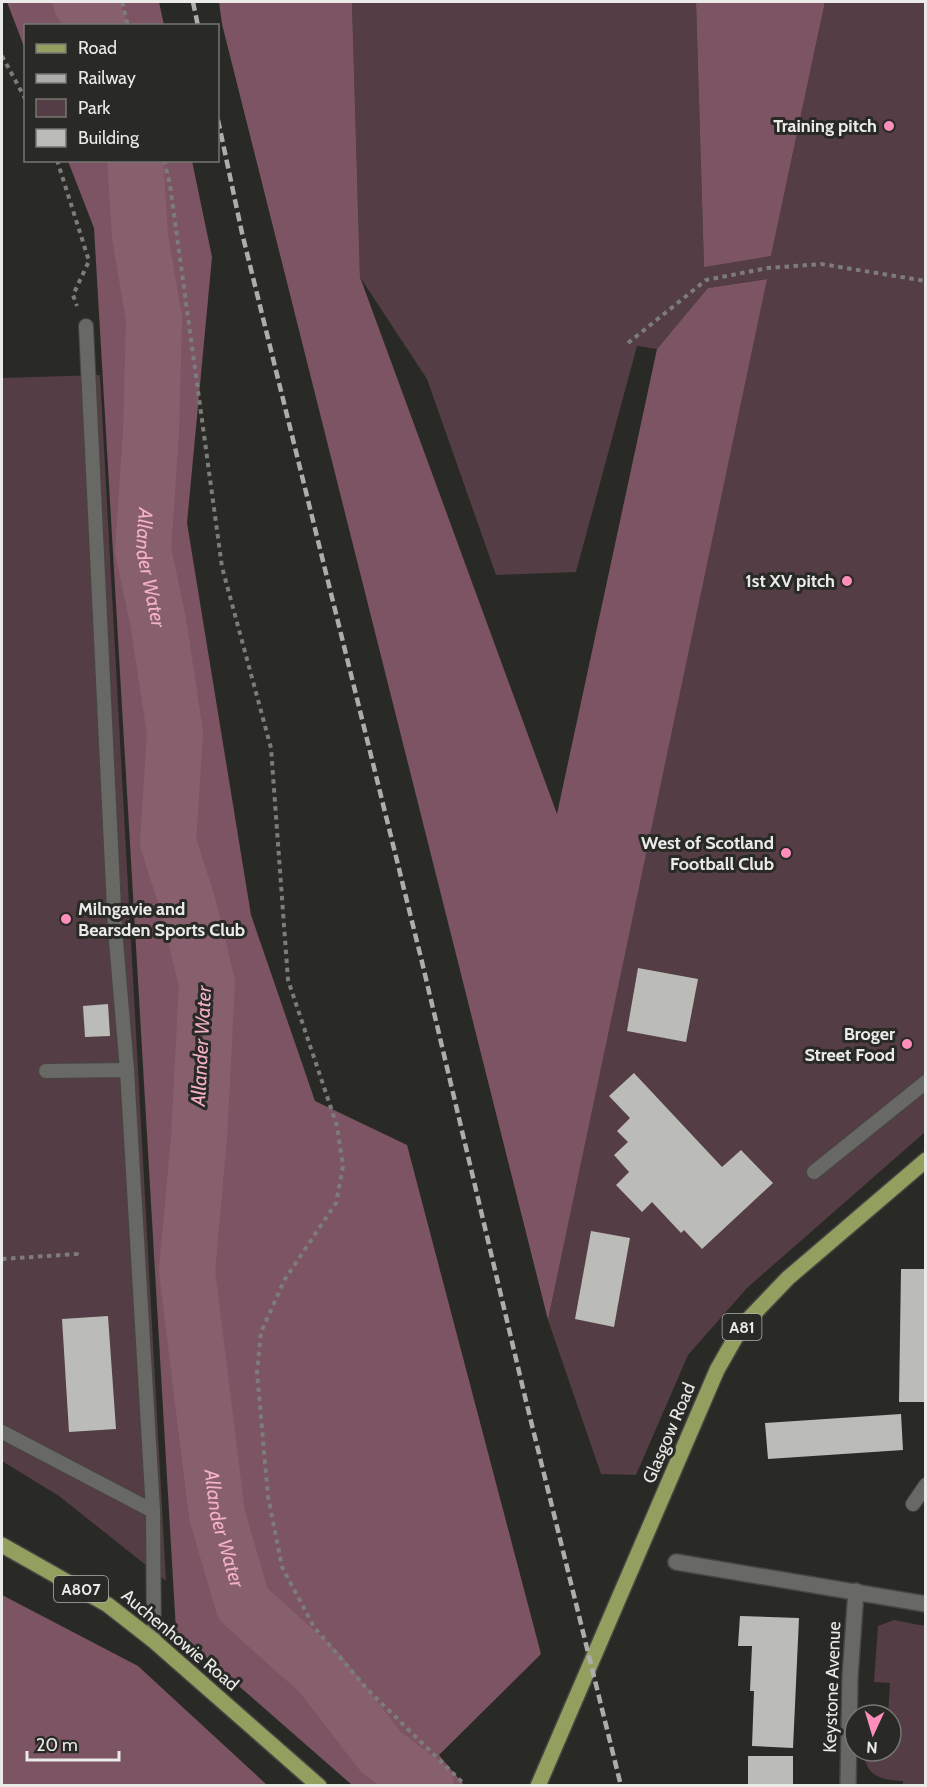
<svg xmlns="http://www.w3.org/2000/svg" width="927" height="1787" font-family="Cabin,sans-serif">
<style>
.green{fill:#543d45}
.forest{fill:#7c5463}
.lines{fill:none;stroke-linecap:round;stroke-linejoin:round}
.river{stroke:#875f6d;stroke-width:56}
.building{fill:#bbbcb8}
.lane-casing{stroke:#464643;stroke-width:16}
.street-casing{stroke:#464643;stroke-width:18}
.primary-casing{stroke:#464643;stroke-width:18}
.path{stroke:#7c7d7a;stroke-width:4;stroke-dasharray:4.5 4.5;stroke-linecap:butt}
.lane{stroke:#686965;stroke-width:14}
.street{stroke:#686965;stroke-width:15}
.primary{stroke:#939f5f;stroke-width:15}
.rail{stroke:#adaeab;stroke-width:4.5;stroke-dasharray:9 4.5;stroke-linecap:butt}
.poi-dot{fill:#ff8ebb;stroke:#292a26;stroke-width:2}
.labels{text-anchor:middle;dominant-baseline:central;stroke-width:6;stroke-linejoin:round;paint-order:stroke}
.shield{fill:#292a26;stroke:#b0b1ae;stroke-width:1.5}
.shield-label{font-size:16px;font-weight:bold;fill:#eaebe8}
.poi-label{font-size:18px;font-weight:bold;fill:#eaebe8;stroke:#292a26;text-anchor:end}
.street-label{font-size:18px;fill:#eaebe8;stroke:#292a26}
.water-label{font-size:20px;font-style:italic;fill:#f5b0c9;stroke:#292a26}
</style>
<rect width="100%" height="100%" fill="#292a26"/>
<g class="green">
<polygon points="352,2 696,2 704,266 771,256 825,2 925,2 925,1132 747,1288 688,1355 636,1475 601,1474 548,1320 766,279 709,288 657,349 637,346 576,572 496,575 427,379 360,277"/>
<polygon points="100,375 166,1581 59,1496 2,1461 2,378"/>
<path d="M894,1620l31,6v159h-22v-4c-23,-1 -37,-5 -40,-30h28v-36h-3l2,-32 -16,-1 4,-56z"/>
</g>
<g class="forest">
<polygon points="7,2 159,2 164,25 26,26 25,49"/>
<polygon points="219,2 352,2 360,277 557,814 657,349 708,288 767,279 548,1320 222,24"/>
<polygon points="696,2 825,2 771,256 704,267"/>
<polygon points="68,161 192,161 212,257 187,523 251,915 315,1101 407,1145 541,1654 439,1755 464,1785 352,1785 176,1631 94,228"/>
<polygon points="2,1595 138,1666 267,1785 2,1785"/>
</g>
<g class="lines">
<g class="river">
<polyline points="81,2 96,18 99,26"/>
<path id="s1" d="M135,160l5,76 14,83 -3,114 -8,117 15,71 17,112 -7,109 20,63 19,78 -8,155 -12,133 30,244 26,89 77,69 61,79 45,34"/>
</g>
</g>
<g class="building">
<polygon points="638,968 698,979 686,1042 627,1031"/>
<polygon points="108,1004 110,1036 85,1037 83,1006"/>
<polygon points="634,1073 722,1167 741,1150 773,1183 702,1249 684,1230 681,1233 652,1202 642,1212 616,1185 629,1172 614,1155 628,1142 617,1131 630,1118 609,1096"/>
<polygon points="591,1231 630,1238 614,1327 575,1319"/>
<polygon points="901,1269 926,1269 926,1402 899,1402"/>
<polygon points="108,1316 116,1429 69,1432 62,1319"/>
<polygon points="901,1414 903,1450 768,1459 765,1423"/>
<polygon points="740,1616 799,1618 793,1748 752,1746 754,1691 750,1691 752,1646 738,1646"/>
<rect x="748" y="1756" width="45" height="30"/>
</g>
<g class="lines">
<g class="lane-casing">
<g id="lane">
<polyline points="86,326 115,929 127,1070"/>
<polyline points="46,1071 127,1070 153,1511 154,1641"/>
<polyline points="814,1172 926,1082"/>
<polyline points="2,1432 153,1511"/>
<polyline points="913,1504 926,1485"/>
</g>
</g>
<g class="street-casing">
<g id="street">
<polyline points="676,1562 926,1604"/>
<polyline points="848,1786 850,1677 856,1591"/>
</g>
</g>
<g class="primary-casing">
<g id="primary">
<polyline points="2,1545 108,1605 154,1641 319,1786"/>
<polyline points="538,1786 717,1370 742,1326 788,1278 926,1160"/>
</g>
</g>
<g class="path">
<polyline points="122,2 128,26"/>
<polyline points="2,56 26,100"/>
<polyline points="57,160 89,261 73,295 77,306"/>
<polyline points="164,160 170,185 222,567 271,748 288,980 337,1126 343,1166 336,1203 285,1279 261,1332 257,1372 268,1496 282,1567 314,1627 368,1690 466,1786"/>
<polyline points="628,343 706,280 768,268 821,264 926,281"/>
<polyline points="2,1259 77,1254 76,1250"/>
</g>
<use href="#lane" class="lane"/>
<use href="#street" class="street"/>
<use href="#primary" class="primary"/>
<g class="rail">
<polyline points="193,2 198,26"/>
<polyline points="218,120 242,233 422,962 526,1401 621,1786"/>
</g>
</g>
<g class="poi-dot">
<circle cx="889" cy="126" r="6"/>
<circle cx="847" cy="581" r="6"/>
<circle cx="786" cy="853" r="6"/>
<circle cx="66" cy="919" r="6"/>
<circle cx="907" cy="1044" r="6"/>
</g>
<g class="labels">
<g class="shield">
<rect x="722.5" y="1314" width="39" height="26" rx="4.5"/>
<rect x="54" y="1576" width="54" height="26" rx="4.5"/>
</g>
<g class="shield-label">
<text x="742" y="1327">A81</text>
<text x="81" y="1589">A807</text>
</g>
<g class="poi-label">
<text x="877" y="126">Training pitch</text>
<text x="835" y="581">1st XV pitch</text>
<text x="774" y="843">West of Scotland<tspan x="774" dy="21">Football Club</tspan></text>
<text x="78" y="909" text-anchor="start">Milngavie and<tspan x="78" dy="21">Bearsden Sports Club</tspan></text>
<text x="895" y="1034">Broger<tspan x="895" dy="21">Street Food</tspan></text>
</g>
<g class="street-label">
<text transform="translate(669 1433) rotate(-67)">Glasgow Road</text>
<text transform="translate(180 1640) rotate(40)">Auchenhowie Road</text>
<text transform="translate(832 1687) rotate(-88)">Keystone Avenue</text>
</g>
<g class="water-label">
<text stroke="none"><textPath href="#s1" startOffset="410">Allander Water</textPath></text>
<text transform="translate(201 1046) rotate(-87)">Allander Water</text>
<text stroke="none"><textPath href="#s1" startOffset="1382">Allander Water</textPath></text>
</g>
</g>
<rect width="927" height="1787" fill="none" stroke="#eaebe8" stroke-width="6"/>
<rect x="24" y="24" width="195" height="138" fill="#292a26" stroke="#767774" stroke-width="1.5"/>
<rect x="36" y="44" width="30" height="9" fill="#939f5f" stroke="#767774" stroke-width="1.5"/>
<text x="78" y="54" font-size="18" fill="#eaebe8">Road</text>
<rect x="36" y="74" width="30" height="9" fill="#adaeab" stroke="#767774" stroke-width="1.5"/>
<text x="78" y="84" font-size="18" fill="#eaebe8">Railway</text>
<rect x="36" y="99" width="30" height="18" fill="#543d45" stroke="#767774" stroke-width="1.5"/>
<text x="78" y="114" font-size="18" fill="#eaebe8">Park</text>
<rect x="36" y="129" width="30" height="18" fill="#bbbcb8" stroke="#767774" stroke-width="1.5"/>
<text x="78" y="144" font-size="18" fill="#eaebe8">Building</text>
<g transform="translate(873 1733) rotate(184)"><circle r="28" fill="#292a26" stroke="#767774" stroke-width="1.5"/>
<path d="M0-4.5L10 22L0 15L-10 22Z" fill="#ff8ebb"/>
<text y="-9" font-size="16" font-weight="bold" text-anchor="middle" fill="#eaebe8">N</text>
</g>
<path d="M27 1751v9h92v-9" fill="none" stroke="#eaebe8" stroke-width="3"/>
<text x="36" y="1751" font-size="18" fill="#eaebe8" stroke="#292a26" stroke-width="4.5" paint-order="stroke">20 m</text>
</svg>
